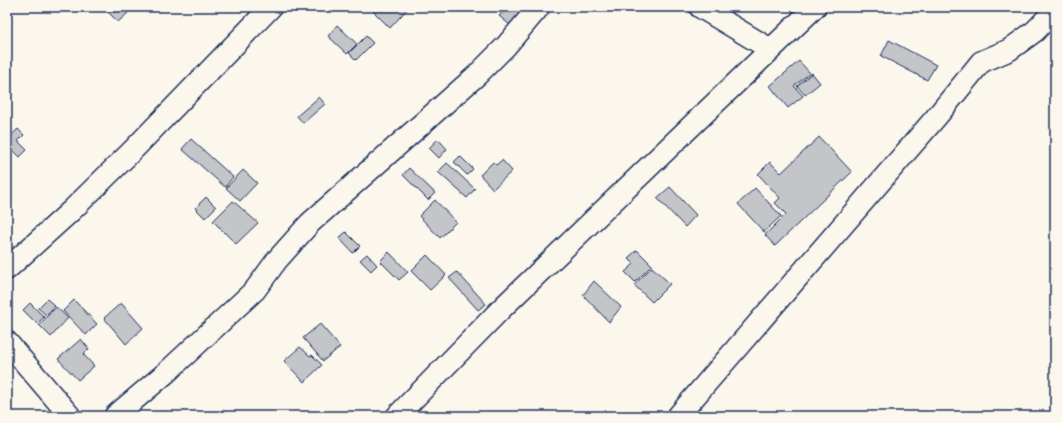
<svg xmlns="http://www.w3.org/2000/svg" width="1062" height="423" font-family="'Comic Neue',sans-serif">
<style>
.building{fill:#c3c5c9;stroke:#1b2f5e}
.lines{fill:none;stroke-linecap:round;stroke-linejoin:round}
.street-casing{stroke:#1b2f5e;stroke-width:24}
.street{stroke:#fbf7ec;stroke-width:21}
</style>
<rect width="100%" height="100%" fill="#fbf7ec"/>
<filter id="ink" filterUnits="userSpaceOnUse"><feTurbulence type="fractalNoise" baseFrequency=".025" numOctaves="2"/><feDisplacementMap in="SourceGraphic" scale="8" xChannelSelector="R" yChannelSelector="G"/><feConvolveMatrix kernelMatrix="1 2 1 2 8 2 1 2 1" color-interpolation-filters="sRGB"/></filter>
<g filter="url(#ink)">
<g class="building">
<polygon points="103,7 124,7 129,12 118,22"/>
<polygon points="369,7 409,7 390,28"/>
<polygon points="507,7 526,7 510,25 499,16"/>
<polygon points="337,25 357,44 347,54 328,36"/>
<polygon points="366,36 373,43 356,60 349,53"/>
<polygon points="889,40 936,65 927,80 881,56"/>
<polygon points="799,61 810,73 794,86 803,96 788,108 770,86"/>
<polygon points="812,73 820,83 805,95 797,86"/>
<polygon points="319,97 325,104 303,123 297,116"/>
<polygon points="18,129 24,135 18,141 27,150 20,157 11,148 7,151 7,139"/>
<polygon points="819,137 852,172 775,246 765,235 786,214 775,203 780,198 758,174 770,162 781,173"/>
<polygon points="191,139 233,177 225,187 182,149"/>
<polygon points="438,139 447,149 439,158 429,148"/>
<polygon points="460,156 473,169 467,175 454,162"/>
<polygon points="502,160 512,171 493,189 480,175 493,162 496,165"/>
<polygon points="447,163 475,189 467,198 438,172"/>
<polygon points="409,168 435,193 428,200 403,175"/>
<polygon points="243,170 257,183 240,201 226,188"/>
<polygon points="670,187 696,215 685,227 657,198"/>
<polygon points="755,188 781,216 764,232 738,204"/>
<polygon points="206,197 216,207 205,218 195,208"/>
<polygon points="435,200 456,222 440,238 419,216"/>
<polygon points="233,201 258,223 236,244 213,221"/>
<polygon points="346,232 360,246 353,253 339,238"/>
<polygon points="637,250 652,265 635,282 625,272 634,264 628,258"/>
<polygon points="389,252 408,272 399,280 380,261"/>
<polygon points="367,254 377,265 371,271 360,260"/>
<polygon points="427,255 446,275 430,290 411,271"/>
<polygon points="652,267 670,284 652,302 634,285"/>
<polygon points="457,272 486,304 478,310 449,278"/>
<polygon points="594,281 621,307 609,322 583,295"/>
<polygon points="47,299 55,306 46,315 38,308"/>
<polygon points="74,300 97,324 86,335 63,311"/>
<polygon points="30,303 44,317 37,324 23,310"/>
<polygon points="121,303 143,328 126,344 104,318"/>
<polygon points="56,307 68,318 51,337 39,325"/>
<polygon points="320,324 340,347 323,361 303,338"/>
<polygon points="81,339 89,349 83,354 94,366 78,380 58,359"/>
<polygon points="300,347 310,356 312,355 322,365 304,382 284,361"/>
</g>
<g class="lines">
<g class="street-casing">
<g id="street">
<polyline points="700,7 770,49"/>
<polyline points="7,269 71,211 131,152 271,7"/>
<polyline points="7,342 70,416"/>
<polyline points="115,416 167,372 255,290 277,260 310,223 477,75 506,46 539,7"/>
<polyline points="397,416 503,307 815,7"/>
<polyline points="678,416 938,115 981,62 1009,50 1035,31 1055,10"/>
</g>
</g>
<use href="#street" class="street"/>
</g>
</g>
<rect width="1062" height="423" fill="none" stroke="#fbf7ec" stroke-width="24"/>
<rect x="12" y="12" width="1038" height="399" fill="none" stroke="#1b2f5e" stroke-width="1.5" filter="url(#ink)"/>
</svg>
